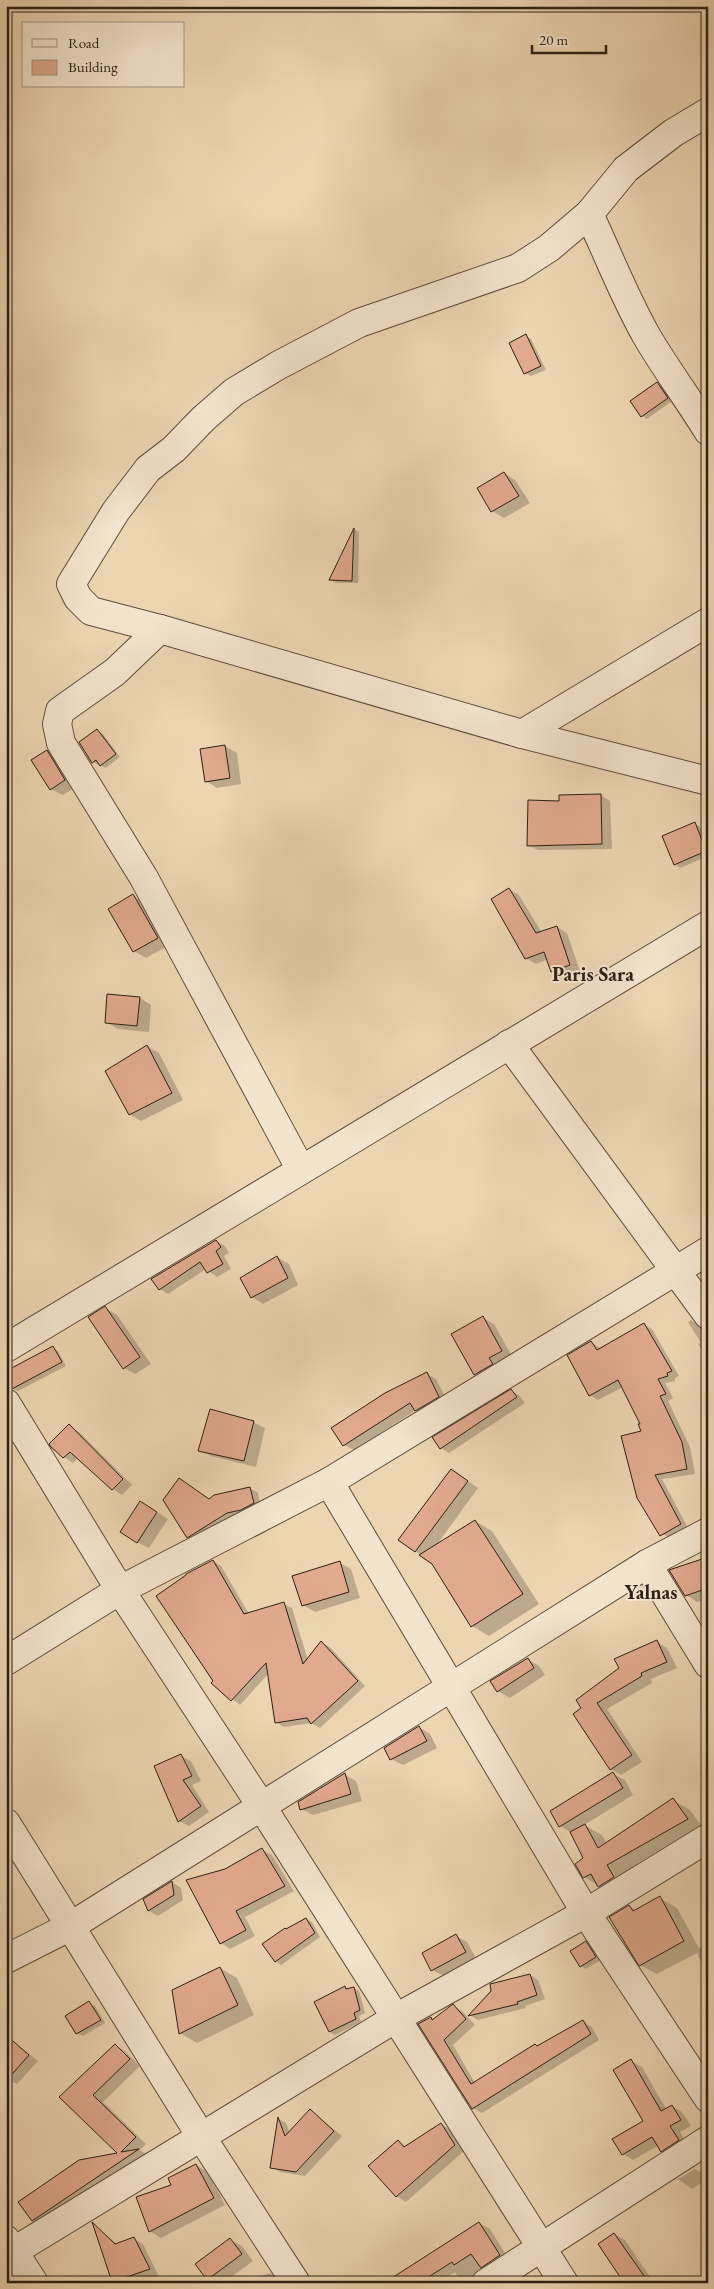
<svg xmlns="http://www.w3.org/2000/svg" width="714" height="2289" font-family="'EB Garamond',serif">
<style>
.shadow{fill:#0003}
.building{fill:#e1a98d;stroke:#2c2014}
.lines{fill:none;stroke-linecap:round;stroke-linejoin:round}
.minor-casing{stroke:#5c4d3c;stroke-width:30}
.minor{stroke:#f3e4cd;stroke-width:28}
.labels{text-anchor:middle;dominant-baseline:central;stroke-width:4;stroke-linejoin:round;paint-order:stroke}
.neighbourhood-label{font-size:20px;font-weight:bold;fill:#2c2014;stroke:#f3e4cd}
</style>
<rect width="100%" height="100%" fill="#edd5b2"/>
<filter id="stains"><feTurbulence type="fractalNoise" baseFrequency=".004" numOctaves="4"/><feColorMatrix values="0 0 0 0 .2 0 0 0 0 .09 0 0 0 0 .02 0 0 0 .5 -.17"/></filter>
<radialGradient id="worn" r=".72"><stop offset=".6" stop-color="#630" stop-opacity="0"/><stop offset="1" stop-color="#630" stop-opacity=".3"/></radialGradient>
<g class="shadow">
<polygon points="526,336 531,339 546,370 531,376 525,373"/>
<polygon points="657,383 662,387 672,401 647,419 642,416"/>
<polygon points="504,473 515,480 530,503 504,518 492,511 478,489"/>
<polygon points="354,529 359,532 358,583 336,583 330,580"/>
<polygon points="97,731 103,734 120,757 106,768 92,762"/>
<polygon points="225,746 237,753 241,784 217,788 206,781"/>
<polygon points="47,751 59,758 76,787 63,795 51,789"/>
<polygon points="601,795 610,801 612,849 538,850 528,845 561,802"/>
<polygon points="694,823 700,827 708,846 708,856 680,868 675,864"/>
<polygon points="509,889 519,895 542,933 557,927 567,933 580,971 562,976 552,971 548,959 536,964 526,958"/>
<polygon points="133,896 145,902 169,945 146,958 134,951 109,909"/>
<polygon points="140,998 151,1005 149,1032 118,1029 106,1022"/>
<polygon points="147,1046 159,1053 183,1100 141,1121 129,1114"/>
<polygon points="216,1241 225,1246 229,1253 224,1256 231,1269 217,1277 206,1269 168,1294 160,1289"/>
<polygon points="277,1257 289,1264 298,1285 263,1304 252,1297"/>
<polygon points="105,1308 117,1315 151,1364 135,1374 124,1368"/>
<polygon points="483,1318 494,1324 513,1358 487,1381 475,1374"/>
<polygon points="691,1320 708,1332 708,1357 698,1344 701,1343 688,1322"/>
<polygon points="644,1325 652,1329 679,1376 675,1378 675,1381 665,1383 673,1398 668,1401 690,1447 695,1474 662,1479 687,1526 668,1537 659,1532 641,1424 623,1387 598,1400 590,1395 591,1342 601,1349"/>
<polygon points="53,1348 58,1351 66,1366 18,1391 8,1387 6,1373"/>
<polygon points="427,1374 436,1379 448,1402 426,1416 416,1410 354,1450 344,1445"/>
<polygon points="511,1391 520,1396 525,1403 449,1453 441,1448"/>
<polygon points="253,1422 265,1428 256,1467 211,1456 200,1450"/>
<polygon points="69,1426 79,1432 132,1485 122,1495 113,1489 78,1458 73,1463 64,1457 51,1444"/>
<polygon points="451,1470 478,1488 436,1546 475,1521 492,1531 539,1604 489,1636 472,1626 433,1564 400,1540"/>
<polygon points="250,1488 258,1493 261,1508 196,1541 188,1537 209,1500"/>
<polygon points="152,1509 168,1519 149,1548 137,1542"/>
<polygon points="213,1561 221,1566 249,1614 284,1604 292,1608 308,1660 322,1643 330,1647 365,1686 320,1728 311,1723 284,1727 276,1722 269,1673 240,1705 213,1683"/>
<polygon points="708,1561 708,1599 697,1602 686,1595"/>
<polygon points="340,1563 351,1569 360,1598 315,1612 303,1605"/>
<polygon points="657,1642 667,1648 677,1668 651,1679 652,1683 607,1709 642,1762 621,1775 611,1769 583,1709"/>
<polygon points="528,1659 539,1666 545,1675 510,1698 498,1691 492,1682"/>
<polygon points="419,1727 430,1734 437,1748 403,1765 391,1759"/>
<polygon points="181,1756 191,1761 201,1781 192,1785 209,1812 189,1826 179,1821"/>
<polygon points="613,1774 625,1780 633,1795 584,1825 602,1835 607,1844 673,1800 690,1810 701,1825 633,1866 635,1868 616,1896 584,1877 585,1858 572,1833 560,1826"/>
<polygon points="345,1775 356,1781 362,1801 313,1815 301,1809"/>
<polygon points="262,1850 272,1855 294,1891 245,1917 255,1936 230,1949 221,1943 225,1870"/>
<polygon points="172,1882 181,1888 183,1900 158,1916 149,1911 145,1900"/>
<polygon points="660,1898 677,1908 699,1948 708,1944 708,1970 704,1968 697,1953 657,1974 640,1965 629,1906 637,1911"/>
<polygon points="306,1919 312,1922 320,1937 281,1965 276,1961 263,1945"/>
<polygon points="456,1936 467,1942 476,1958 444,1976 432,1970"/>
<polygon points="586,1942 591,1946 601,1960 586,1969 581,1966"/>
<polygon points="220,1968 237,1978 254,2015 197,2043 180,2033"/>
<polygon points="530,1975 538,1980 545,1999 525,2006 526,2008 478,2020 470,2015"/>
<polygon points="345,1988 349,1990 354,1988 359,1991 365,2013 359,2016 361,2022 335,2035 330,2032"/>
<polygon points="89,2003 95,2006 105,2023 83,2036 77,2033"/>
<polygon points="453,2006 462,2011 475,2025 453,2045 475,2083 583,2022 592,2027 599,2040 482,2113 473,2108 431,2018 434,2020"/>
<polygon points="6,2036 38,2061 17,2084 13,2082 6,2089"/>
<polygon points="115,2045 126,2052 140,2066 103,2102 146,2144 140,2150 149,2156 43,2227 32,2220 120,2154 61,2097"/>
<polygon points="631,2061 642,2067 666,2109 672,2106 682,2112 691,2126 680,2132 688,2146 672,2157 662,2151 659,2145 633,2160 623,2154 645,2122"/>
<polygon points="310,2111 342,2136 305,2176 280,2172 272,2167 279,2119 286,2123 290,2133"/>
<polygon points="441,2124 451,2130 464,2151 406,2202 396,2196 398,2142 407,2147"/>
<polygon points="196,2165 208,2172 225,2205 161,2238 150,2231 173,2185"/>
<polygon points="695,2169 706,2175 708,2179 692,2189 678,2179"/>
<polygon points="479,2223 490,2229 510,2261 482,2283 461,2283 455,2272 439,2283 385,2283"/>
<polygon points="93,2225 117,2244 134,2239 143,2244 162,2283 114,2283"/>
<polygon points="614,2234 625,2240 654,2283 626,2283"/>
<polygon points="230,2240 242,2246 253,2261 223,2283 214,2283 208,2279"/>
<polygon points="270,2273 282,2280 283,2283 254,2283 253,2279"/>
<polygon points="524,2279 531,2283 517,2283"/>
</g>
<g class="building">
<polygon points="526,334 541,366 524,374 509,343"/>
<polygon points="657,382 668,398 641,417 630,401"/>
<polygon points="504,472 519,496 491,512 477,488"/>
<polygon points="354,528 352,581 329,580"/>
<polygon points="97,729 116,754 100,766 96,760 92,763 79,742"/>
<polygon points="225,745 230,778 205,782 200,749"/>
<polygon points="47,750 65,780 50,790 31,760"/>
<polygon points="601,794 602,844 527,846 528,800 559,801 559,795"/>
<polygon points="695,822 706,851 674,865 662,836"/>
<polygon points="509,888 536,933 557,926 570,965 551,972 544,952 525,959 491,899"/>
<polygon points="133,894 158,938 133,952 108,909"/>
<polygon points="107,994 140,997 137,1026 105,1023"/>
<polygon points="147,1045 172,1093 129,1115 105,1071"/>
<polygon points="216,1240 221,1247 216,1251 223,1264 207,1273 200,1262 159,1290 151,1279"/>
<polygon points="277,1256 288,1278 251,1298 240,1278"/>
<polygon points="105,1306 140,1357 123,1369 88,1317"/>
<polygon points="483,1316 502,1351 489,1358 493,1364 474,1375 451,1334"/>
<polygon points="644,1323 672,1371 667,1373 668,1376 658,1379 666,1394 660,1396 682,1442 687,1469 655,1475 681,1524 660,1536 637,1498 621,1436 641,1431 638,1424 640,1424 618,1380 589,1396 567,1355 591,1341 597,1350"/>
<polygon points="53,1346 62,1362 12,1389 7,1388 6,1371"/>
<polygon points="427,1372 439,1397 415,1411 410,1403 343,1446 331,1428 385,1393"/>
<polygon points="511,1389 517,1397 440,1449 432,1437"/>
<polygon points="210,1409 254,1421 244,1461 198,1451"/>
<polygon points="69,1424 123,1479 112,1490 70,1452 63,1458 50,1446 49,1444"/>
<polygon points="451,1469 468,1481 415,1552 398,1540"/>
<polygon points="179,1478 209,1499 214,1495 250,1487 254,1503 241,1510 227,1513 187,1538 163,1500"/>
<polygon points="140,1501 157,1512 137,1543 120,1532"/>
<polygon points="475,1520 523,1594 471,1627 432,1564 419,1555"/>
<polygon points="708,1557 708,1588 685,1596 669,1570"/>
<polygon points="213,1560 244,1614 284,1602 303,1664 321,1641 358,1681 311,1724 307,1718 275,1723 266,1663 231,1701 211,1683 213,1681 156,1596 186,1575 186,1574"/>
<polygon points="340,1561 349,1592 302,1606 292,1576"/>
<polygon points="657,1640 667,1662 641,1673 642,1676 597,1703 632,1755 610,1770 573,1714 581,1708 576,1700 619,1668 614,1659"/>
<polygon points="528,1658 534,1668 497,1692 490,1681"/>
<polygon points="419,1726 427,1741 390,1760 384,1748"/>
<polygon points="181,1754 192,1776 183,1780 201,1806 178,1822 154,1766"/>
<polygon points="613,1772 623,1788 559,1827 550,1811"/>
<polygon points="345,1773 351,1794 300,1810 298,1802"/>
<polygon points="673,1798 688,1819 607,1865 614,1877 598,1887 591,1874 583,1878 575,1864 583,1858 570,1832 585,1824 598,1848"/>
<polygon points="262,1848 285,1886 236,1911 246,1930 220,1944 186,1880 225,1869"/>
<polygon points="172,1881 174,1895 148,1911 143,1899"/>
<polygon points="660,1896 684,1941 639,1966 609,1917 629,1905 633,1911"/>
<polygon points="306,1918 315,1933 275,1962 262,1944 285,1928 286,1929"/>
<polygon points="456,1934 466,1952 431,1971 422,1953"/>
<polygon points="586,1941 596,1957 580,1967 570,1951"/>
<polygon points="220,1967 238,2005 179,2034 172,1990"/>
<polygon points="530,1974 537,1995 517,2002 518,2004 468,2016 491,1991 490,1984"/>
<polygon points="345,1986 346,1989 354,1987 360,2010 354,2013 356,2019 329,2032 314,2002"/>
<polygon points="89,2001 101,2020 76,2034 65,2016"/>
<polygon points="453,2004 466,2019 444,2040 471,2084 535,2044 537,2046 583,2020 591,2034 472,2109 418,2024 431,2017 432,2020"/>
<polygon points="6,2035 29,2055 6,2081"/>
<polygon points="115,2044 130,2059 93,2095 136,2137 121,2152 139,2149 32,2221 18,2202 79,2160 117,2153 59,2097"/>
<polygon points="631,2059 661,2111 672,2105 681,2120 670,2126 679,2140 661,2152 652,2137 622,2155 612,2139 643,2121 613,2070"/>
<polygon points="310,2109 334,2131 296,2172 270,2168 278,2117 285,2136"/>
<polygon points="441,2123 455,2145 396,2197 368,2166 398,2140 404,2147"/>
<polygon points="196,2164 214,2198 149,2232 136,2197 171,2185 168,2178"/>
<polygon points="92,2222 115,2244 134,2237 150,2269 112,2282"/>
<polygon points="479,2222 500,2255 481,2268 471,2254 454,2265 452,2262 419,2283 384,2283"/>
<polygon points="614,2233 649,2283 624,2283 598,2244"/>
<polygon points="230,2238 242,2254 207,2280 195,2264"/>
</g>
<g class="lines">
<g class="minor-casing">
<g id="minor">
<polyline points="708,112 673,133 626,169 589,214 549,248 518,268 359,323 279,365 234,392 203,419 174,449 148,469 116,511 71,584 78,598 91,611 160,629 522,734 708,781"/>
<path d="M589,214c19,40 35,82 57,121 19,33 42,63 62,96"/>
<polyline points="160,629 115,672 60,711 57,724 61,743 144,878 301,1170"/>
<polyline points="522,734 708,622"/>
<polyline points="509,1044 708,1315"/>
<polyline points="6,1348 708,925"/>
<polyline points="6,1403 120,1590 262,1807 564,2283"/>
<polyline points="329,1482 586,1913 708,2098"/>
<polyline points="647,1564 708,1664"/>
<polyline points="6,1661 120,1590 329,1482 708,1251"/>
<polyline points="6,1823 202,2138 296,2283"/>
<polyline points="6,1959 71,1926 647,1564 708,1532"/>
<polyline points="6,2240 34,2283"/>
<polyline points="6,2256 396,2018 586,1913 708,1838"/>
<polyline points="486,2283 708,2140"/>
</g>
</g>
<use href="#minor" class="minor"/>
</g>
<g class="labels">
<g class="neighbourhood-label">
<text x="593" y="974">Paris Sara</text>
<text x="651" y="1592">Yalnas</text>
</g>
</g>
<rect width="714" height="2289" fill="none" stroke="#edd5b2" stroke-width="25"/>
<rect x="8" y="8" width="699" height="2274" fill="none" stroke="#2c2014" stroke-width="2.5"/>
<rect x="12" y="12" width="689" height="2264" fill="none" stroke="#2c2014"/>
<rect x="22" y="22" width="162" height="65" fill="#f3e4cd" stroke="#a39683"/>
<rect x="32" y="39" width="25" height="8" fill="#f3e4cd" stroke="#a39683"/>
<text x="68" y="48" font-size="15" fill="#2c2014">Road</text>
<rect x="32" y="60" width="25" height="15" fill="#e1a98d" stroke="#a39683"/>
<text x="68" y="72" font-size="15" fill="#2c2014">Building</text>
<path d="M532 45v8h74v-8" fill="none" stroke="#2c2014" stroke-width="2.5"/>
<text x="539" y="45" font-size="15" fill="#2c2014" stroke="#f3e4cd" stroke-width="4" paint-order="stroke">20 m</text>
<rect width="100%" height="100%" filter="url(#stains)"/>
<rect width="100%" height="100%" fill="url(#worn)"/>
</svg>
